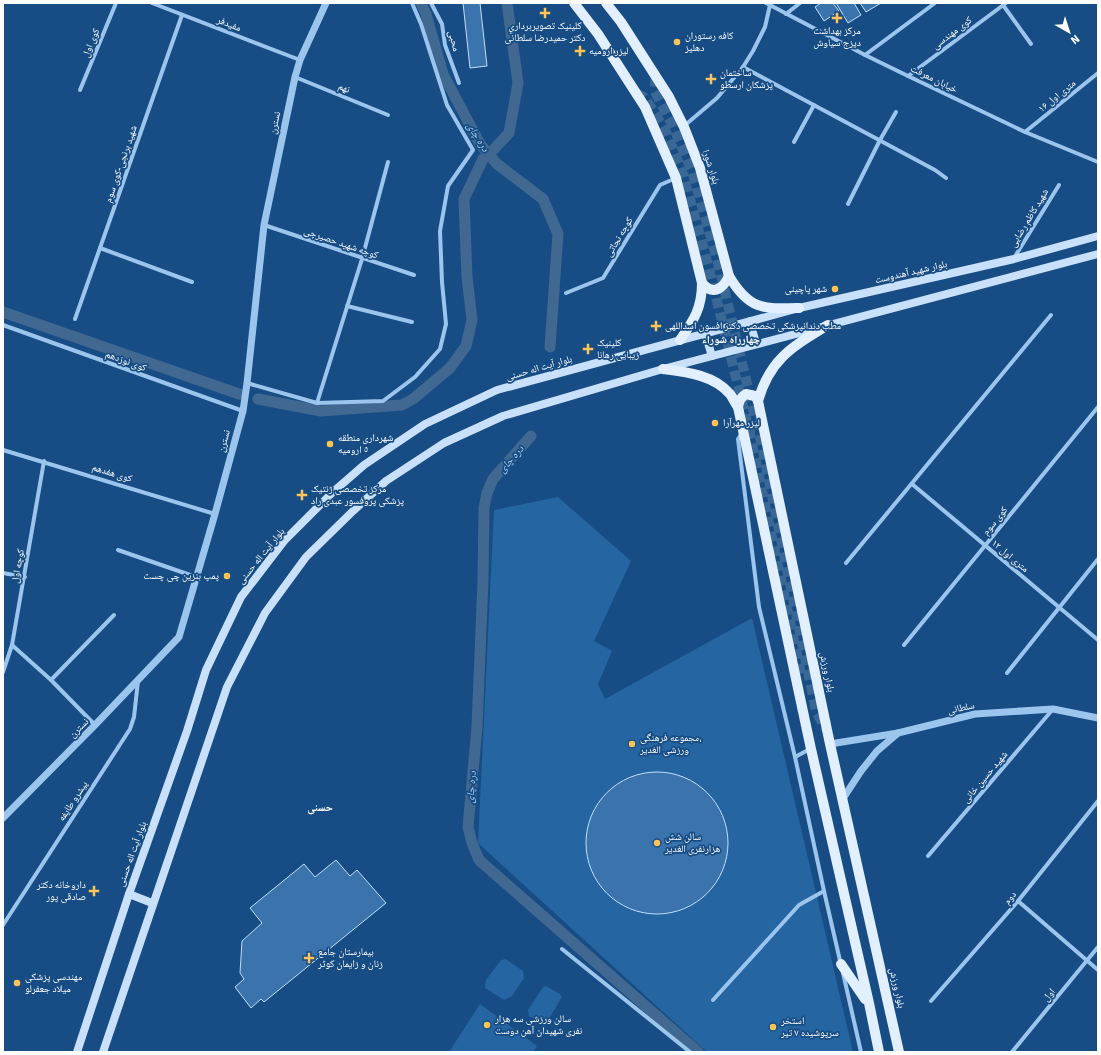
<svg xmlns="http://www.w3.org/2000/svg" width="1101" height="1055" font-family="Signika,'Noto Naskh Arabic',sans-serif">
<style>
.green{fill:#2565a2}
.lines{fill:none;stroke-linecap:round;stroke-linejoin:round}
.canal{stroke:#406891;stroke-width:11}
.building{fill:#3b74ac;stroke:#c1defa}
.primary-tunnel{stroke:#3a6896;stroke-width:10;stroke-dasharray:10 5;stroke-linecap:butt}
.minor{stroke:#9bc5ed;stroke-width:4}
.tertiary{stroke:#9bc5ed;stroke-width:7}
.secondary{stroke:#c8e0f9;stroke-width:8}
.primary{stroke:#e1efff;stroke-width:10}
.poi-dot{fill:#ffc457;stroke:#174d84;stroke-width:1.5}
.labels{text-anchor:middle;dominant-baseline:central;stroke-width:3.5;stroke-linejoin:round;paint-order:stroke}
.street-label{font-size:10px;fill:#fff;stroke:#174d84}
.poi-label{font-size:10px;fill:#fff;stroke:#174d84;text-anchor:start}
.water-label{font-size:11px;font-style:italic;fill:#a7cff4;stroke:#174d84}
.neighbourhood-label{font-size:11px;font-weight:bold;fill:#fff;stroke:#174d84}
</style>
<rect width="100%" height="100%" fill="#174d84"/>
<g class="green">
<polygon points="558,497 631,561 594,641 612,651 598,684 605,699 752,618 853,1052 707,1052 478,843 494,510"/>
<polygon points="506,959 523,971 524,978 512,996 504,1000 485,988 486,980 501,960"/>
<polygon points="546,986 560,994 562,997 548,1020 541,1023 529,1016 528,1010 543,987"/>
<polygon points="480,1004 537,1046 533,1052 449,1052"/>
</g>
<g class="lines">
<g class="canal">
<polyline points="421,3 426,14 443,74 480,144 497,164 543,199 558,234 550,347"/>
<polyline points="3,312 239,394"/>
<polyline points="258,399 321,411 402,405 413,399 450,368 466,346 472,320 467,277 464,199 483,159 494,149 509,133 518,83 507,3"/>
<polyline points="531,436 493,479 487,493 484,508 483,580 477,727 468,827 472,843 479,860 698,1052"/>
</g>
</g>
<g class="building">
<polygon points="463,3 480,3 487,66 470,68"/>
<polygon points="821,3 833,3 839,11 824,21 815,7"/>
<polygon points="836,3 854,3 861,15 848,23"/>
<polygon points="860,3 881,3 866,12"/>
<circle cx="657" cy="843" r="71"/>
<polygon points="336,860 350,876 357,870 386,903 264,1002 261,999 251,1008 235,987 244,979 240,973 242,941 262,923 250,908 304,864 315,877"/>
</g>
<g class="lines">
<g class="primary-tunnel">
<polyline points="656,77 654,90 673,126 692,171 716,255 762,446 816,711 825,728"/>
<polyline points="635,93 644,97 652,109 666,132 682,171 705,253 750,434 801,674"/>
</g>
<g class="minor">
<polyline points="152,3 300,60"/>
<polyline points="431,3 442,24 445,45 459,83"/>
<polyline points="766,3 865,55 908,76 1025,132 1098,162"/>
<polyline points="1003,5 1031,44"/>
<polyline points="786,14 800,3"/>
<polyline points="865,55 935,3"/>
<polyline points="743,67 935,170 946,178"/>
<polyline points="908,76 1006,3"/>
<polyline points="295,77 388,115"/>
<polyline points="80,90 116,3"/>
<polyline points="684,126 717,98 743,67 753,51 765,27 770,5"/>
<polyline points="1025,132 1098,73"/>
<polyline points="794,142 814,105"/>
<polyline points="848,204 880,140 896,112"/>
<polyline points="264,225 414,275"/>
<polyline points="100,248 192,282"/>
<polyline points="1014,258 1059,185"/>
<polyline points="566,293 603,278 660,185 676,178"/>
<polyline points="347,306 412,322"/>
<polyline points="75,319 182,15"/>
<polyline points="3,325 243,411"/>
<polyline points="247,383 317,403 383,401 415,377 440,349 446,324 442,282 440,231 448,186 473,150 447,105 421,24 412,3"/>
<polyline points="317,403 362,259 388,162"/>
<polyline points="742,433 738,439 759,607 795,757 824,891 841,965"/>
<polyline points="3,450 215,514"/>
<polyline points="912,484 1098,640"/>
<polyline points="118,550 196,577"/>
<polyline points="846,563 1051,315"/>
<polyline points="3,573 25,577"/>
<polyline points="12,645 51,680 95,725"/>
<polyline points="904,645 1098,407"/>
<polyline points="3,672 12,645 44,461"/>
<polyline points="1007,673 1098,559"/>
<polyline points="51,680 114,615"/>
<polyline points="795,757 810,749"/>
<polyline points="928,856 1053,709"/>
<polyline points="1018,901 1098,970"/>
<polyline points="3,925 130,729 134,717 138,681"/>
<polyline points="562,949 690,1052"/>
<polyline points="843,973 861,1052"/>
<polyline points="713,1000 799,905 824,891"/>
<polyline points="931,1001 1018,901 1098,801"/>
<polyline points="1012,1052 1098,947"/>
</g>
<g class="tertiary">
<polyline points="830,744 898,733 975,714 1053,709 1098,718"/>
<polyline points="842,800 861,771 877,751 898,733"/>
<polyline points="3,818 95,725 179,637 215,514 243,411 247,383 264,225 295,77 300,60 326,3"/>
</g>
<g class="secondary">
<polyline points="750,321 756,344"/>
<polyline points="705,333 712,356"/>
<polyline points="129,894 152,903"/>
<polyline points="77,1052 129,894 187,731 206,670 241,597 284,541 333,492 364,465 425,424 497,390 799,308 1014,259 1098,236"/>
<polyline points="103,1052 227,687 265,613 306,557 353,511 386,481 444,443 503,416 663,369 1098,254"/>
</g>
<g class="primary">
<path d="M574,3l24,31 47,73 31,71 26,105c0,25 -8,37 -22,57"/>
<path d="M606,3l15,19 48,75 15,30 16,41 29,108c20,34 34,33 70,32"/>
<path d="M702,283c11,13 21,6 27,-7"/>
<path d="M828,325c-36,22 -58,34 -70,76l72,343 69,308"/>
<path d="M663,369c23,3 51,6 67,25 3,4 5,9 8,13l73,342 58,254 10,49"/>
<path d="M738,407c1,-6 2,-9 8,-13l9,2 3,5"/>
<polyline points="841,964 865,999"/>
</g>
</g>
<g class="poi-dot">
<path d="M543 7h4v4h4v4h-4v4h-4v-4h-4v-4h4z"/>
<path d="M835 12h4v4h4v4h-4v4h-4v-4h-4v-4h4z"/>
<circle cx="677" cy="42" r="4"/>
<path d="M578 45h4v4h4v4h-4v4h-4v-4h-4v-4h4z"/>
<path d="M709 73h4v4h4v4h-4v4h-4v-4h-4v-4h4z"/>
<circle cx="835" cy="289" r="4"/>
<path d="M654 320h4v4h4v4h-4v4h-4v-4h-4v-4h4z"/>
<path d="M586 343h4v4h4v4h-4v4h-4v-4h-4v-4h4z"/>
<circle cx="715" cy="423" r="4"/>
<circle cx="330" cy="444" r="4"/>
<path d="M300 489h4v4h4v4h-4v4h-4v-4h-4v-4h4z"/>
<circle cx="227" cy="576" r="4"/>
<circle cx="632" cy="744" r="4"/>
<circle cx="657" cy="843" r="4"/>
<path d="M92 885h4v4h4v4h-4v4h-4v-4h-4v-4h4z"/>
<path d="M307 952h4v4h4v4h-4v4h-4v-4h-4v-4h4z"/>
<circle cx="17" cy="983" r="4"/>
<circle cx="487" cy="1025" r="4"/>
<circle cx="773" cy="1027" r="4"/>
</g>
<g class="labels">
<g class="street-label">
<text transform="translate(229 24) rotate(21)">مفیدفر</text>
<text transform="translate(952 33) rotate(-37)">کوی مهندسی</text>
<text transform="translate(454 41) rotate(76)">محبی</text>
<text transform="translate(91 43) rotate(-68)">کوی اول</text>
<text transform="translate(934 79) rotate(26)">خیابان معرفت</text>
<text transform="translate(344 88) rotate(22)">نهم</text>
<text transform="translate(1057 96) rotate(-39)">۱۶ متری اول</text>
<text transform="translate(275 123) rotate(-78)">نسترن</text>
<text transform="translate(121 164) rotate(-71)">شهید برنجی-کوی سوم</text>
<text transform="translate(711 167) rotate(72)">بلوار شورا</text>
<text transform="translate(1029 218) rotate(-59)">شهید کاظم رضایی</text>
<text transform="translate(619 237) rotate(-59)">کوچه نجاتی</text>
<text transform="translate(341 243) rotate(19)">کوچه شهید حصیرچی</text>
<text transform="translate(911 272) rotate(-13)">بلوار شهید آهندوست</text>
<text transform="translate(126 361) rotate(20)">کوی نوزدهم</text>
<text transform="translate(539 368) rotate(-16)">بلوار آیت اله حسنی</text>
<text transform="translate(224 441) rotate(-75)">نسترن</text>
<text transform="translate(112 473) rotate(17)">کوی هفدهم</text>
<text transform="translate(995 521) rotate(-51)">کوی سوم</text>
<text transform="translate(261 556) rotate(-51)">بلوار آیت اله حسنی</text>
<text transform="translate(1010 556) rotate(40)">۱۲ متری اول</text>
<text transform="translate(18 566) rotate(-80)">کوچه اول</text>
<text transform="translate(827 672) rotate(78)">بلوار ورزش</text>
<text transform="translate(961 708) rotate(-12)">سلطانی</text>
<text transform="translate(79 728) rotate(-45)">نسترن</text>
<text transform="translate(985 777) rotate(-50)">شهید حسین خانی</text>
<text transform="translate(73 801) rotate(-57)">پیشرو طایفه</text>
<text transform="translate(132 854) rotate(-70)">بلوار آیت اله حسنی</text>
<text transform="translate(1010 898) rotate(-50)">دوم</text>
<text transform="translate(897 988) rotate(77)">بلوار ورزش</text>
<text transform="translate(1049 995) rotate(-50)">اول</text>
</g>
<g class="poi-label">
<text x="545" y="26" text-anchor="middle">کلینیک تصويربرداري<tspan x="545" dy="12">دکتر حمیدرضا سلطانی</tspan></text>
<text x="837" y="31" text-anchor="middle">مرکز بهداشت<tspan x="837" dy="12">دیزج سیاوش</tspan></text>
<text x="685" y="36">کافه رستوران<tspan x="685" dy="12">دهلیز</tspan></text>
<text x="589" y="51">لیزر ارومیه</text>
<text x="720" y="73">ساختمان<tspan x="720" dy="12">پزشکان ارسطو</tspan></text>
<text x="827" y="289" text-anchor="end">شهر پاچینی</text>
<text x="665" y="326">مطب دندانپزشکی تخصصی دکتر افسون اسداللهی</text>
<text x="597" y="343">کلینیک<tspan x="597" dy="12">زیبایی رهانا</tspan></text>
<text x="723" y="423">لیزر مهرآرا</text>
<text x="338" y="438">شهردارى منطقه<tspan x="338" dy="12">٥ ارومیه</tspan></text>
<text x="311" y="489">مرکز تخصصی ژنتیک<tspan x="311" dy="12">پزشکی پروفسور عبدی راد</tspan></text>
<text x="219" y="576" text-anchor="end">پمپ بنزین چى چست</text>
<text x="640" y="738">مجموعه فرهنگی،<tspan x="640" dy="12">ورزشی الغدیر</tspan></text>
<text x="665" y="837">سالن شش<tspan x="665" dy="12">هزارنفری الغدیر</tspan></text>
<text x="86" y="885" text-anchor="end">داروخانه دکتر<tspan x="86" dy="12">صادقی پور</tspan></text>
<text x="318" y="952">بیمارستان جامع<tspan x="318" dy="12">زنان و زایمان کوثر</tspan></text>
<text x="25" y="977">مهندسی پزشکی<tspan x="25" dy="12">میلاد جعفرلو</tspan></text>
<text x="495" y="1019">سالن ورزشی سه هزار<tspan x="495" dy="12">نفری شهیدان آهن دوست</tspan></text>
<text x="781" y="1021">استخر<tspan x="781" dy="12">سرپوشیده ۷ تیر</tspan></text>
</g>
<g class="water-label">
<text transform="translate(478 137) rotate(58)">دره چای</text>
<text transform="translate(511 459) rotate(-49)">دره چای</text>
<text transform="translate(471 787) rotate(-85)">دره چای</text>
</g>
<g class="neighbourhood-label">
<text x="731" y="339">چهارراه شوراء</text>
<text x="320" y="807">حسنی</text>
</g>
</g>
<rect width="1101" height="1055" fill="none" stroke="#ffffff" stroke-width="8"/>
<g transform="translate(1069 32) rotate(141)" stroke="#174d84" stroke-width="3" paint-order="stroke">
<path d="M0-3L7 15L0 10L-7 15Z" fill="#ffffff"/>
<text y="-6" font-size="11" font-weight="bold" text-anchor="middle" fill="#ffffff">N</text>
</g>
</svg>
